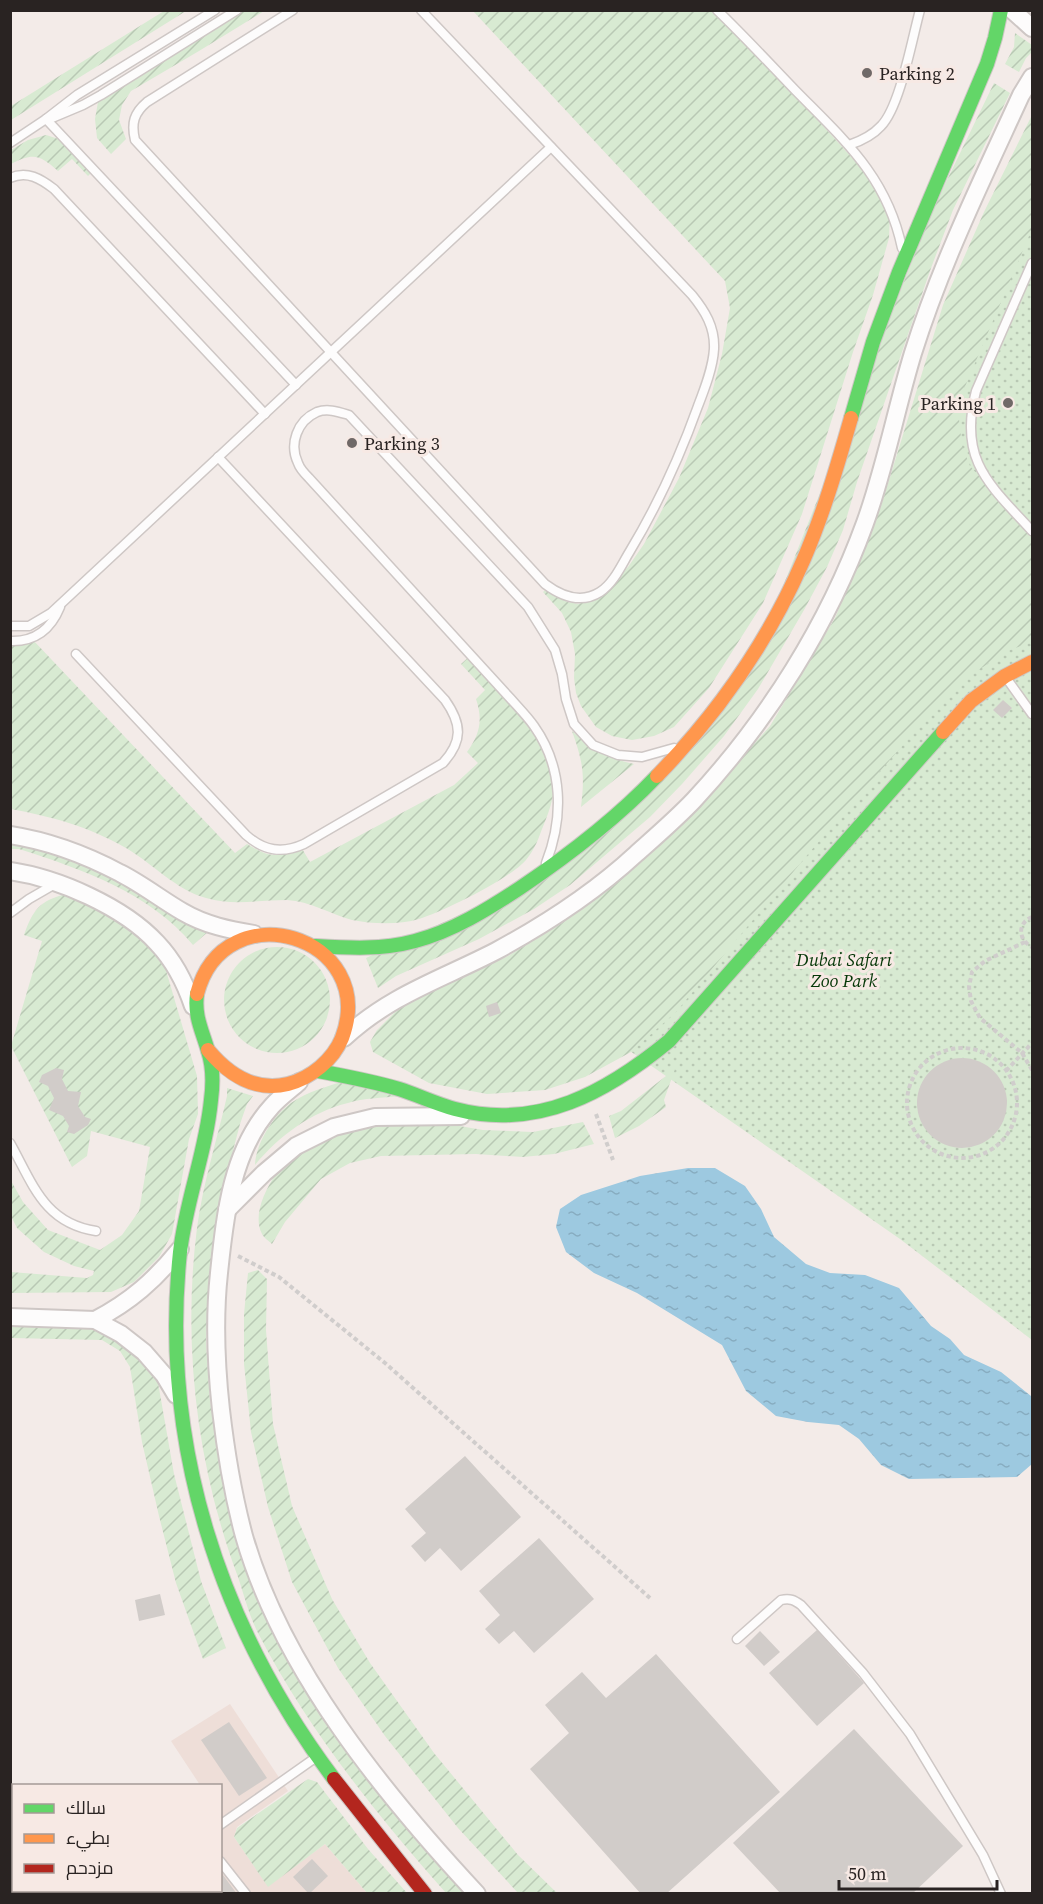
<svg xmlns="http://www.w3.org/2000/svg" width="1043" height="1904" font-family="'Source Serif 4',Cairo,serif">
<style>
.built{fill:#eeded8}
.park{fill:url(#park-dots)}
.garden{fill:url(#garden-furrows)}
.water{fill:url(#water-ripples)}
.building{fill:#d1ccc9}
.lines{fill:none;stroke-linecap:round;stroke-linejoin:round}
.lane-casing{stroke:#cec7c5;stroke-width:11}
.street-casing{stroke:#cec7c5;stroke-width:20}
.fast-casing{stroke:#cec7c5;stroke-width:16}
.slow-casing{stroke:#cec7c5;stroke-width:16}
.jam-casing{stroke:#cec7c5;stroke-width:16}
.path{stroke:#d0cdcc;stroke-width:4;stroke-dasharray:4.5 3;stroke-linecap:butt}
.lane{stroke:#fdfcfc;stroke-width:8}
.street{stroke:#fdfcfc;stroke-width:16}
.fast{stroke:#63d668;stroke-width:14}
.slow{stroke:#ff974d;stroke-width:14}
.jam{stroke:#b3261e;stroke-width:14}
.poi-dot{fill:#706967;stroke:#f7e9e4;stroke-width:2}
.labels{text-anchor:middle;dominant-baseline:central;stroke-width:6;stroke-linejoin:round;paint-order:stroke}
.poi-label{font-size:18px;fill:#292322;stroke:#f7e9e4;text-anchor:start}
.park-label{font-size:18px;font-style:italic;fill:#053707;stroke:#f7e9e4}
</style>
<defs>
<pattern id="park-dots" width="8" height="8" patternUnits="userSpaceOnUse" patternTransform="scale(1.5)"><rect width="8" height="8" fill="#d8ead2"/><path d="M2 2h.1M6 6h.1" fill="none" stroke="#b9c8b4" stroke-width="1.8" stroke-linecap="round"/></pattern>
<pattern id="garden-furrows" width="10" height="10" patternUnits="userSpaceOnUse" patternTransform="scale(1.5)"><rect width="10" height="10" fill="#d8ead2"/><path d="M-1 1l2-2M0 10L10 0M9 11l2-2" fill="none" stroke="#b9c8b4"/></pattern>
<pattern id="water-ripples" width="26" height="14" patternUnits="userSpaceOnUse" patternTransform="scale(1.5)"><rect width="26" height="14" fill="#9dc9e0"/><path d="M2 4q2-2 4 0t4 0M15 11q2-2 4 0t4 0" fill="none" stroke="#87acc0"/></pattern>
</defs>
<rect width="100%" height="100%" fill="#f3ebe8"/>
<polygon class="built" points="230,1704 288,1791 237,1827 234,1837 268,1886 325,1844 367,1893 84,1894 89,1890 220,1890 220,1786 200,1785 171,1741"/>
<polygon class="park" points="1032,152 1032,1340 900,1239 584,1019 836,648"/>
<g class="garden">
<polygon points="164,11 186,11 11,120 11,106"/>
<polygon points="234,11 264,11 199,51 131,91 122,105 119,120 126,139 111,154 97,138 95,119 98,102 115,87"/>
<polygon points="473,11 719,11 855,161 884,197 890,213 889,238 873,295 853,352 802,514 763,603 709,688 674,727 654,736 632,740 612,736 596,727 581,706 576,693 574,678 575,654 571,632 562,613 543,592 551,585 567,602 579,604 603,590 628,567 644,544 679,478 708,408 722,354 730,308 725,281"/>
<polygon points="1015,33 1032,45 1032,52 1026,58 1019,72 1005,64 1014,47"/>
<polygon points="994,83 1010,93 953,210 931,268 857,482 843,530 827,567 804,610 758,689 724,736 682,784 650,817 570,885 534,909 479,939 396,976 378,988 366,958 557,870 747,677 932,211"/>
<polygon points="1032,115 1032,229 964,389 959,419 962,446 970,466 1032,536 1032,642 1007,651 977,671 943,699 814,847 676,1012 631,1052 585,1077 545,1090 487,1094 429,1083 373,1052 370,1042 377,1030 395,1012 415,999 508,956 562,923 601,895 694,811 770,726 835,618 881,506 943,305 984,212"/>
<path d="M46,135l19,6 28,30 -5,5 -16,-17 -14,12c-18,-16 -24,-19 -47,-7v-14l17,-10z"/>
<path d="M10,640h23l202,213 12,-9c23,14 30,14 54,3l9,15 144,-77 24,-22 -11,-11c13,-18 16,-32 9,-53l9,-9 -24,-26 10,-9c34,37 85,76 83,130 0,17 -9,36 -15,52 -3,8 -8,17 -13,23 -15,18 -83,52 -107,59 -20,6 -47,5 -67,1 -22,-6 -42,-19 -65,-20 -28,0 -54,6 -81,-2 -30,-8 -54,-35 -80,-50 -39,-22 -73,-31 -115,-39z"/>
<path d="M572,731c22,20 33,26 62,33l-53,43c4,-33 2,-45 -9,-76z"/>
<path d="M10,832l42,10 157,89 -16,14c-43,-52 -111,-76 -174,-96h-8z"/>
<path d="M66,894l24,6 58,41 17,26 32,109 1,38 -9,25 -17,95 -13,23 -25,25 -23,10 -100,1v-21l76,6 6,-3 1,-4 -20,-5 -30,-14 -27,-24 -6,-12 -1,-37 13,23 25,28 52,20 22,-15 17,-24 11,-64 -59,-16 -4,25 -15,11 -61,-121 31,-105 -18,-6c9,-25 15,-34 42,-41z"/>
<circle cx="277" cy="1000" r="53"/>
<polygon points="675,1069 664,1100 666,1107 639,1126 615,1138 609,1116 621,1111"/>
<path d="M341,1082l59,14c-18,2 -36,2 -52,7 -37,9 -69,33 -93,62 1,-20 15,-44 30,-57 15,-14 37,-20 56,-26z"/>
<path d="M227,1088l26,8 -6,8 -7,20 -10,38 -14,56 -7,60 -3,65 4,58 14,72 70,187 180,233h-28c-71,-80 -139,-165 -188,-260 -9,-18 -14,-38 -20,-56 -41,-110 -56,-232 -41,-349 6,-45 20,-88 30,-132z"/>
<path d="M357,1122h79l47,8 50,2 50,-10 11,22 -40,10 -31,3 -47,-3 -95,2 -31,7 -29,16 -36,43 -13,22c-3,-3 -8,-6 -10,-10 -15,-28 23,-80 48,-93 15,-8 32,-13 47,-19z"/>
<polygon points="258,1270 267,1279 266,1330 273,1424 292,1506 332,1599 370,1663 434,1753 518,1855 557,1893 518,1893 458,1828 385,1736 338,1668 292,1582 268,1507 251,1432 244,1364 244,1314 248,1273"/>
<polygon points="11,1322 111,1327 156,1371 174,1474 201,1581 226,1648 203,1659 176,1583 159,1516 142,1442 130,1367 120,1351 102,1340 11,1338"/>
<polygon points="308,1779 317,1782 368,1849 407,1893 367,1893 325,1844 268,1887 234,1837 237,1828"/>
</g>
<polygon class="water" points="688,1168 715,1168 745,1186 761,1209 774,1237 806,1264 830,1273 865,1275 899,1288 931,1326 950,1339 964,1355 1001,1372 1031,1396 1032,1464 1017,1477 909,1479 881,1465 859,1439 839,1425 808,1422 776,1416 746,1391 722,1345 637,1293 594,1273 566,1252 556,1227 560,1209 581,1195 640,1176"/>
<g class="building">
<polygon points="1003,700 1012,708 1002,718 993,710"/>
<polygon points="497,1002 501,1013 489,1017 486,1006"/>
<circle cx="962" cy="1103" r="45"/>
<polygon points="56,1068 64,1070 62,1079 68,1091 81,1092 78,1106 85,1117 91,1119 88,1125 74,1134 67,1132 69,1126 63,1116 49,1110 54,1098 48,1086 39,1082 42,1075"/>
<polygon points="465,1456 521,1517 461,1571 440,1548 425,1562 411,1546 426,1533 405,1509"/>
<polygon points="539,1538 594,1599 534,1653 514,1631 499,1644 485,1629 500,1615 479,1591"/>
<polygon points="160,1594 165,1615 139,1621 135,1600"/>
<polygon points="817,1630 864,1683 817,1726 769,1673"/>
<polygon points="760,1631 780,1652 764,1666 745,1646"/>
<polygon points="656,1654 780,1792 666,1894 641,1894 530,1769 569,1733 545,1705 582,1672 606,1698"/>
<polygon points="229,1722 267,1778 239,1796 201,1740"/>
<polygon points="854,1729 963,1846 912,1894 781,1894 733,1843"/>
<polygon points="312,1859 328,1876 309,1894 293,1877"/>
<polygon points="220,1871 237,1894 108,1894 112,1890 220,1890"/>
</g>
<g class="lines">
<g class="lane-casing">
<g id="lane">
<path d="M293,10l-146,92c-13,11 -16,21 -12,38l410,444c16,12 36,20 55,8 14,-9 22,-28 30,-41 29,-48 49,-92 68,-145 7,-18 15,-39 16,-57 1,-22 -9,-38 -22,-54l-271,-285"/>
<path d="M717,10c27,26 52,53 78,80 48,49 92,86 107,158"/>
<polyline points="52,118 83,105 101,95 237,10"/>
<polyline points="46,119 296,385"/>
<polyline points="10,143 46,119 77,95 215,10"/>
<path d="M849,145c12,-4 23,-9 32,-19 19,-19 31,-87 39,-116"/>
<path d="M10,178c17,-8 31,1 44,11l211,225"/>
<path d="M1032,263l-56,128c-18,69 13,93 56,140"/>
<polyline points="10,626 29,626 51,613 551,147"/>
<path d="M10,641c25,1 41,-12 50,-34"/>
<path d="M76,654l170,181c18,16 36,19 58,9l139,-81c20,-22 19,-39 2,-63l-227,-243"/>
<polyline points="1007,679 1032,714"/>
<path d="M546,863c18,-46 17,-96 -12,-137 -7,-10 -16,-19 -24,-28l-201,-220c-4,-4 -9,-9 -11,-15 -9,-19 -1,-42 19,-51 11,-4 22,0 32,3l179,192 27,43 7,24 4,25 8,25 19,21 25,10 24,2 32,-9"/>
<polyline points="10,913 29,899 55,884"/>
<path d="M10,1143c23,41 34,80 86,88"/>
<path d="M737,1639l44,-39c9,-2 13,0 20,5l62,68 47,61 73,121 18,39"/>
<polyline points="220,1825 315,1758"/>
<polyline points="220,1861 246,1894"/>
</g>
</g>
<g class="street-casing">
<g id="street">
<polyline points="1012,10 1032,28"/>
<path d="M10,835c39,6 76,20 110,38 22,11 42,27 63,39 22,13 47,18 71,22"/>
<path d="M10,871c48,7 114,36 147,72 17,18 28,39 36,63"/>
<path d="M344,1038c46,-43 98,-59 152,-87 48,-26 100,-60 140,-97 19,-17 40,-35 58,-54 74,-80 134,-175 171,-277 20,-55 31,-114 48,-170 28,-89 69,-173 108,-258l11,-18"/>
<path d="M299,1082c-9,8 -19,15 -27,24 -41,45 -47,110 -53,167 -5,46 -3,92 2,137 5,43 12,85 23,126 38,133 140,258 233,358"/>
<polyline points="227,1210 264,1173 296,1146 334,1127 375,1117 461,1116"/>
<polyline points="10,1317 95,1320 121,1334 144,1352 164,1375 176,1395"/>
<path d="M95,1320c35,-18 60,-40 85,-71"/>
</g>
</g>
<g class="fast-casing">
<g id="fast">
<polyline points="851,418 873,342 899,272 987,64 995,38 1001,10"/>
<path d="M315,946c34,2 67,4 100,-5 38,-10 73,-32 105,-53 49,-33 96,-69 137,-112"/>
<path d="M197,994c-3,22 5,36 11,57 5,15 5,34 3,49 -5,52 -25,100 -31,152 -20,191 39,374 154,527"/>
<path d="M318,1071c27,5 54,10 81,18 19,6 37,15 56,20 83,22 152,-17 214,-68l274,-309"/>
</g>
</g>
<g class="slow-casing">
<g id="slow">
<polyline points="943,732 971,701 1005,676 1032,662"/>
<path d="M657,776c61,-63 111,-134 146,-215 20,-46 34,-94 48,-143"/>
<path d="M197,994c27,-105 183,-58 145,44 -9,22 -31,40 -54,46 -33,8 -60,-10 -80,-34"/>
</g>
</g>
<g class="jam-casing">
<polyline id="jam" points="334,1779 425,1894"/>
</g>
<g class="path">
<path d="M1032,917c-15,6 -14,23 0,30"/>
<polyline points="1025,942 985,961 972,972 969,987 971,1001 980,1018 1022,1053 1032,1070"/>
<circle cx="962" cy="1103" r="55"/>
<polyline points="1006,1071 1032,1043"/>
<polyline points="596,1114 613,1160"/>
<polyline points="238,1256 279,1277 385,1363 650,1598"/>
</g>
<use href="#lane" class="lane"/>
<use href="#street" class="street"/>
<use href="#fast" class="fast"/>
<use href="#slow" class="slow"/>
<use href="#jam" class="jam"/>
</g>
<g class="poi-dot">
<circle cx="867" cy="73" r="6"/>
<circle cx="1008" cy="403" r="6"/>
<circle cx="352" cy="443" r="6"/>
</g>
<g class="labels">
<g class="poi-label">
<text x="879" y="73">Parking 2</text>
<text x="996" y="403" text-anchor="end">Parking 1</text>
<text x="364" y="443">Parking 3</text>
</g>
<g class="park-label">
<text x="844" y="959">Dubai Safari<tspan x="844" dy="21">Zoo Park</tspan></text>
</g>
</g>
<rect width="1043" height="1904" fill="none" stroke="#292322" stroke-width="24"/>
<rect x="12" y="1784" width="210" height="108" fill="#f7e9e4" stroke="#a59a96" stroke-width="1.5"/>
<rect x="24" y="1804" width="30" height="9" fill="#63d668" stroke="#a59a96" stroke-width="1.5"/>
<text x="66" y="1814" font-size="18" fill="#292322">سالك</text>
<rect x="24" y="1834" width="30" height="9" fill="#ff974d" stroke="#a59a96" stroke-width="1.5"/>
<text x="66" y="1844" font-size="18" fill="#292322">بطيء</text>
<rect x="24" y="1864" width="30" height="9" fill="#b3261e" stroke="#a59a96" stroke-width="1.5"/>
<text x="66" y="1874" font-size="18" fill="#292322">مزدحم</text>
<path d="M839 1880v9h158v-9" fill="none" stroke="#292322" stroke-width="3"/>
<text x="848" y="1880" font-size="18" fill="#292322" stroke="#f7e9e4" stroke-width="4.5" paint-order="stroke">50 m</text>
</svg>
